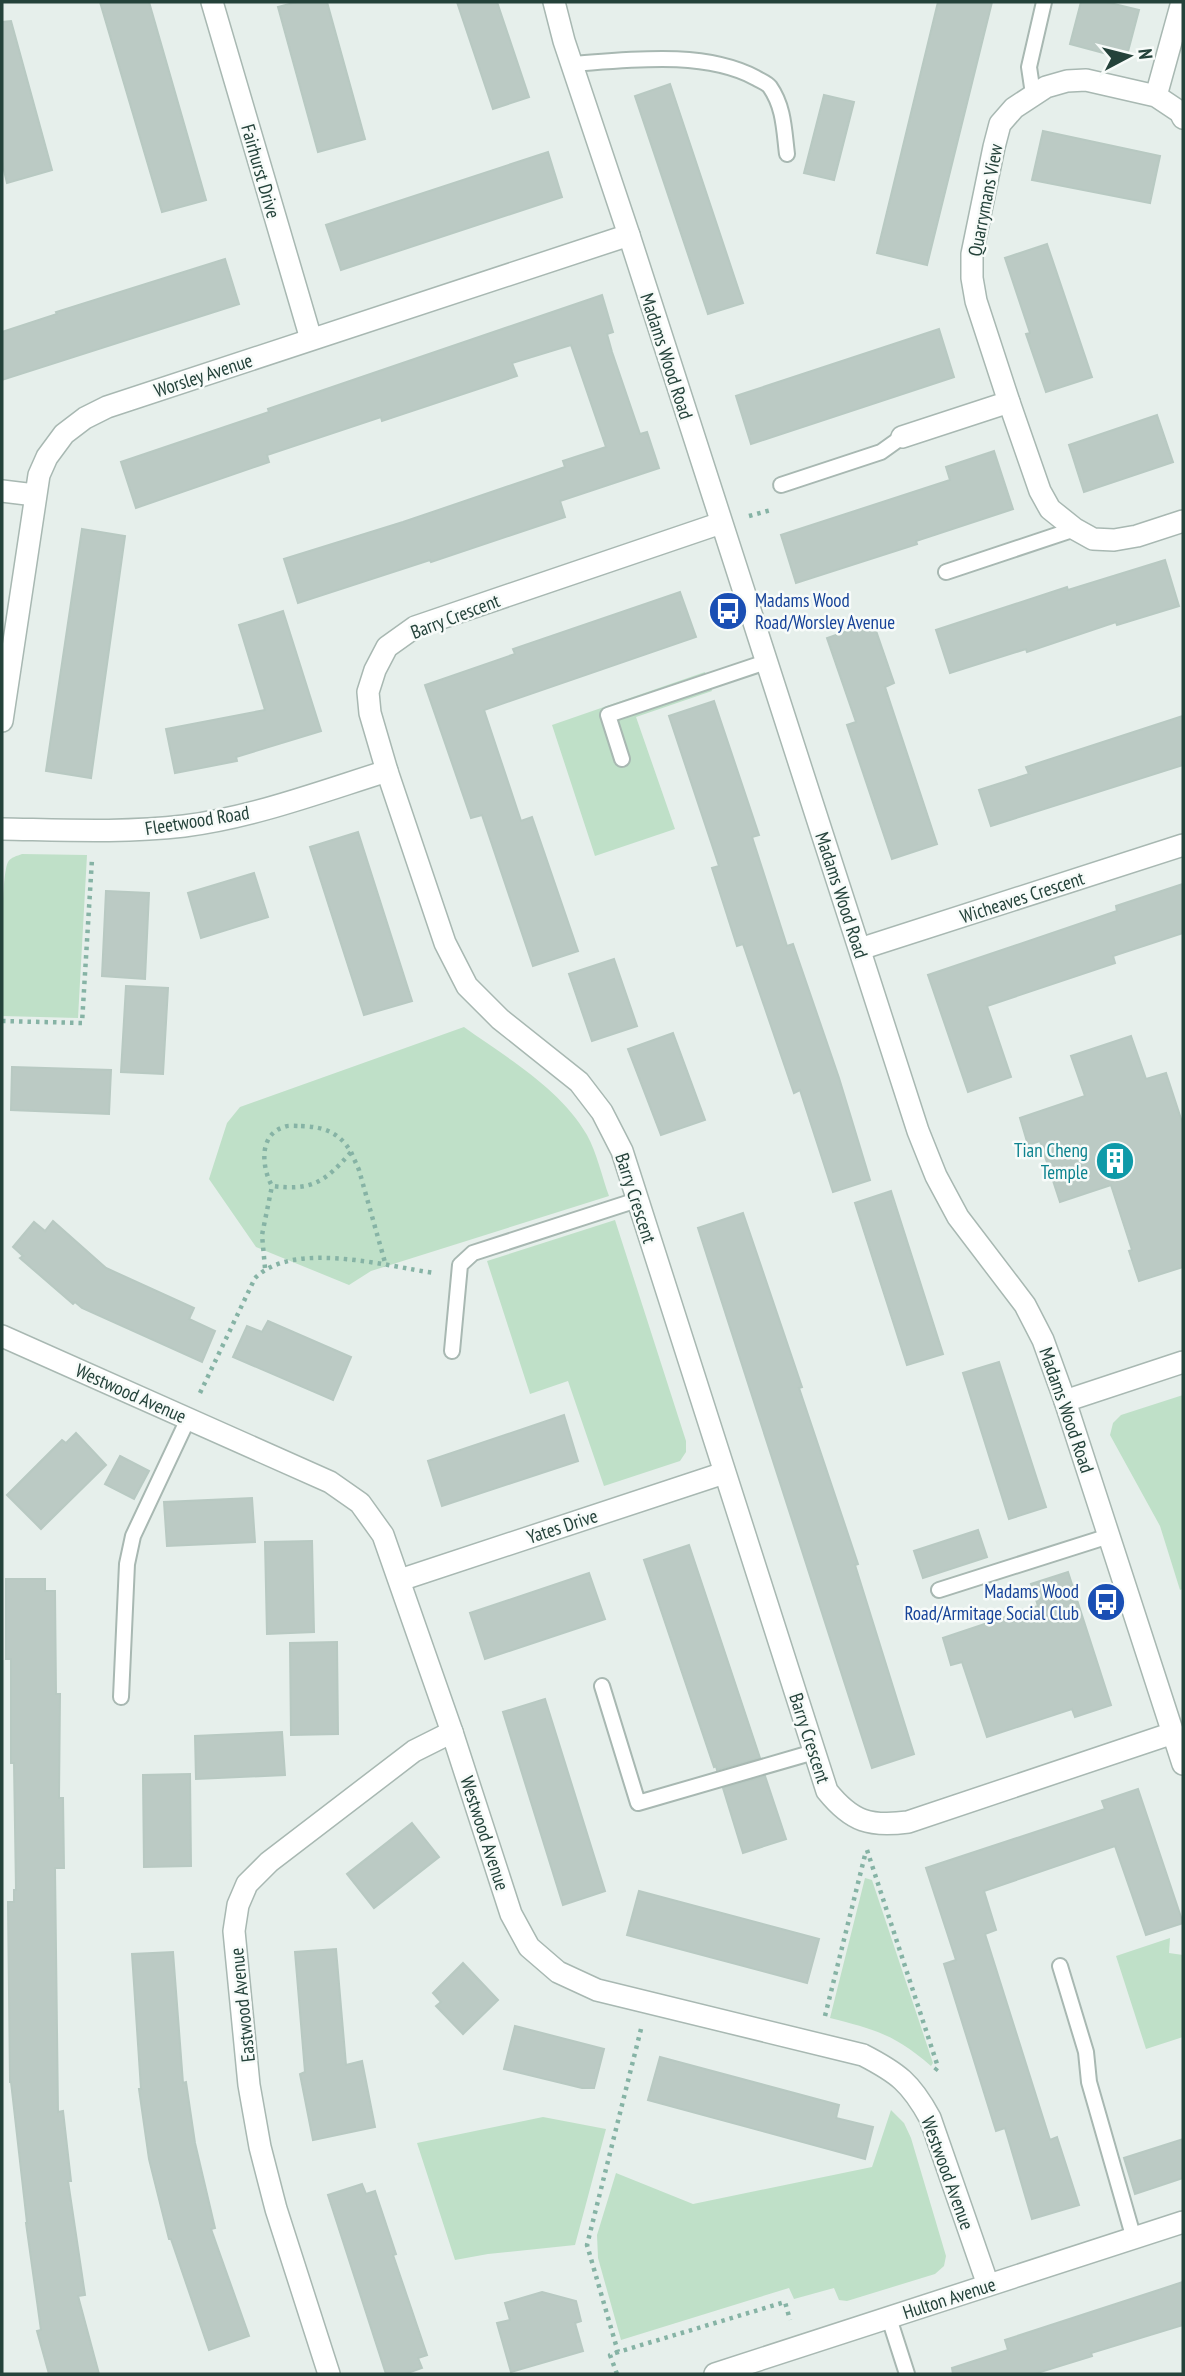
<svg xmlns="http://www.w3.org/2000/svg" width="1185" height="2376" font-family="'PT Sans Narrow',sans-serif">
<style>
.green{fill:#bfe0c8}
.building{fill:#bbcac4;stroke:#b8c9c2;stroke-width:2}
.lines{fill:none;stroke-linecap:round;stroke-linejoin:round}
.service-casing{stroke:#a8b8b2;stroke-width:18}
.minor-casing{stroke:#a8b8b2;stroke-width:24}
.tertiary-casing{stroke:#a8b8b2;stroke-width:24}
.path{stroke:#86b3a5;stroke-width:4.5;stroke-dasharray:3.5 5;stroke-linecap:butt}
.service{stroke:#fff;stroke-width:14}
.minor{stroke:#fff;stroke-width:21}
.tertiary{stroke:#fff;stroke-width:21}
.labels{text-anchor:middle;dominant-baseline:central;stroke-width:5;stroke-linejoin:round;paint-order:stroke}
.street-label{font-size:19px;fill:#24423a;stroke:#f7fbf9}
.transit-label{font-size:19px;fill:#164399;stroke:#f7fbf9;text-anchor:start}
.culture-label{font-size:19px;fill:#0d838f;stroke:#f7fbf9;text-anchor:end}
</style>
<rect width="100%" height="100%" fill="#e6efeb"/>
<g class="green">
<polygon points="705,672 712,691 636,717 675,829 595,856 552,725"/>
<path d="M22,854l65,1 -9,163 -76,-2c0,-25 -2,-139 6,-154 3,-5 9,-6 14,-8z"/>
<path d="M464,1027c43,31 96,61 123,108 10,18 15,42 22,61l-238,75 -22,14 -93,-38 -47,-68 18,-56 13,-16z"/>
<polygon points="615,1220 686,1441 686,1452 680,1461 604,1486 568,1381 530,1394 487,1261"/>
<polygon points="1183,1395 1183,1589 1180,1590 1160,1526 1110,1435 1113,1423 1121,1415"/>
<path d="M865,1878l7,2 61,183 -2,3c-37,-32 -55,-36 -101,-48z"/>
<polygon points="1170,1938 1169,1953 1183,1955 1183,2037 1146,2049 1116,1956"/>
<polygon points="891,2110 904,2123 911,2138 946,2256 944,2266 935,2274 847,2301 839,2300 834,2288 794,2299 789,2288 621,2340 598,2258 597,2235 616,2173 693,2204 872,2167"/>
<polygon points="543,2117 606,2129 575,2245 488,2254 455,2260 417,2143"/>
</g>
<g class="building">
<polygon points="100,2 149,2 206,200 162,212"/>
<polygon points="297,2 327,2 365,139 318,152 278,7"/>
<polygon points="457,2 497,2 529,97 493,109"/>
<polygon points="938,2 992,2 927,265 877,253"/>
<polygon points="1081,2 1106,2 1139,10 1126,59 1070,44"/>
<polygon points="11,21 52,170 7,183 2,162 2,22"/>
<polygon points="670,84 743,303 708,314 635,96"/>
<polygon points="824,95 854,102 834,180 804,173"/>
<polygon points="1043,131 1160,156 1150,203 1032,180"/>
<polygon points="548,152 562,197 341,270 326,225"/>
<polygon points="1047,244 1092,377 1046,392 1026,334 1030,333 1005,258"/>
<polygon points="225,259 239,304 2,380 2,332 57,314 56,312"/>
<polygon points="602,295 613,332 607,334 612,352 640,434 647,432 659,468 560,501 565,517 431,562 430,560 298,603 284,559 403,522 565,467 563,461 606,447 571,345 512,363 517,376 382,421 381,417 267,455 269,462 136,508 121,462 269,412 268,409"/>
<polygon points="939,329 954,377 751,444 736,396"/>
<polygon points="1157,415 1173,462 1084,492 1069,445"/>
<polygon points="994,451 1013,509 916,541 917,544 796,583 781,535 950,480 946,467"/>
<polygon points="82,529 125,536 91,778 46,771"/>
<polygon points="1165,560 1179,606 1117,625 1116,622 1027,652 1026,649 950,673 936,630 1067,587 1068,590"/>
<polygon points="680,592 696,637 484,710 521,821 532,817 578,951 533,966 482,815 471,818 425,685 515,654 513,649"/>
<polygon points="283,611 321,731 236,757 237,761 175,773 166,729 265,710 239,625"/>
<polygon points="873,622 894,683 885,687 937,844 892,859 847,725 856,722 827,638"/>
<polygon points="714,701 759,835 752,837 787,946 793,944 839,1078 870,1180 833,1192 800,1090 794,1093 743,944 737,946 712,868 719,866 669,716"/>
<polygon points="1183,716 1183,765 991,826 979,790 1029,774 1026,767"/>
<polygon points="358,832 412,1001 364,1015 310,847"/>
<polygon points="254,873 268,917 201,938 188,893"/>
<polygon points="1183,884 1183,933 1113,956 1115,963 987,1006 1011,1077 968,1092 928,975 1117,911 1116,906"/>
<polygon points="106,891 149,893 145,979 102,976"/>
<polygon points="614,959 637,1026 592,1041 569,974"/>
<polygon points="126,986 168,988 163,1074 121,1072"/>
<polygon points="673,1033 705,1120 661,1135 628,1049"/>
<polygon points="1131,1036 1146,1079 1166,1073 1183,1125 1183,1267 1139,1281 1129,1251 1132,1250 1111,1185 1060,1202 1040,1141 1028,1145 1020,1118 1085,1096 1071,1056"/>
<polygon points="12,1067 111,1070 109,1114 11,1110"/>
<polygon points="891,1191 943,1354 907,1365 855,1203"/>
<polygon points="743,1213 802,1387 799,1388 858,1564 855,1565 914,1754 872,1768 698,1228"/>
<polygon points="53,1221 106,1268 194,1308 189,1319 215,1331 202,1362 82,1308 75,1302 73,1304 20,1258 23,1256 13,1247 34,1222 45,1231"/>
<polygon points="268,1321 351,1357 333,1400 233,1357 247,1326 262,1332"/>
<polygon points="999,1362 1046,1507 1009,1519 963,1373"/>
<polygon points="564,1415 578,1461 442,1506 428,1461"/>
<polygon points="76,1433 106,1465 41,1529 7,1495 62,1440 66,1443"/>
<polygon points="120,1456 149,1471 134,1499 105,1484"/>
<polygon points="252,1498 255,1542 167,1546 164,1502"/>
<polygon points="978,1530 987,1557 923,1578 914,1551"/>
<polygon points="312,1541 314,1632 267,1634 265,1542"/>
<polygon points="689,1545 760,1758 717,1770 716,1766 714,1767 644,1560"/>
<polygon points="1068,1572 1111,1705 1075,1717 1072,1709 987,1737 962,1662 951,1665 943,1638 1038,1606 1031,1584"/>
<polygon points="589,1573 605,1619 485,1659 470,1613"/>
<polygon points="6,1579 45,1579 45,1591 55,1591 56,1694 60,1694 59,1798 63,1798 64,1868 55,1868 58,2112 63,2111 71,2181 68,2181 85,2295 78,2296 99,2374 49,2374 37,2331 41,2330 26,2223 27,2223 11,2082 10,2082 8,1902 14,1902 14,1890 16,1890 14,1763 11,1763 11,1659 6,1659"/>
<polygon points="337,1642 338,1734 291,1735 290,1643"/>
<polygon points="545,1699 605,1891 563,1905 503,1712"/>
<polygon points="282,1732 285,1775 196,1779 195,1736"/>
<polygon points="190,1774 191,1866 144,1867 143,1775"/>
<polygon points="765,1776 786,1839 743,1853 723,1788"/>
<polygon points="1138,1789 1183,1923 1146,1935 1115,1846 984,1891 996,1930 985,1934 1050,2140 1057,2137 1079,2205 1032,2219 1005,2128 996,2131 944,1964 956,1960 926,1868 1105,1809 1102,1801"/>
<polygon points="412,1823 439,1857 374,1908 347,1874"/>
<polygon points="639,1891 819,1939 807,1983 627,1935"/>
<polygon points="336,1949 346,2065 362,2061 375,2127 313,2140 300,2074 305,2072 295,1952"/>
<polygon points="173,1952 183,2083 186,2082 195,2143 215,2228 211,2229 249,2336 209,2350 171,2239 169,2239 149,2159 139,2089 141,2089 132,1954"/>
<polygon points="463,1963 498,2000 463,2034 436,2006 441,2002 433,1993"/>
<polygon points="515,2026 604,2049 594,2088 582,2088 504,2069"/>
<polygon points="660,2057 839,2105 836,2118 873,2127 865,2159 648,2100"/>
<polygon points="1183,2139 1183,2178 1135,2194 1124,2158"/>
<polygon points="362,2184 366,2194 375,2191 396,2254 393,2255 427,2355 418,2358 422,2368 405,2374 386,2374 328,2195"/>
<polygon points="1183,2282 1183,2325 1091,2353 1092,2356 1034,2374 953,2374 952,2368 1008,2350 1005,2340"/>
<polygon points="542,2292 576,2301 581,2321 575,2323 583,2351 511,2372 497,2323 510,2320 505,2303"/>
</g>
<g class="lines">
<g class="service-casing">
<g id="service">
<path d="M571,64c58,-4 133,-14 185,14 5,3 11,5 14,9 14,20 14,43 17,67"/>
<polyline points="1033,94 1029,67 1044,2"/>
<polyline points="781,485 881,452 902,437"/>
<polyline points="946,572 1075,529"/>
<polyline points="622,759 608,715 766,662"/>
<polyline points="452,1351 460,1265 473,1253 637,1200"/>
<polyline points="939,1590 1109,1536"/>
<polyline points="602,1686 638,1803 814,1752"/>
<polyline points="121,1697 127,1564 133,1536 188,1419"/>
<polyline points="1060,1966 1086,2052 1089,2082 1134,2239"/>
<polyline points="889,2318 907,2374"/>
</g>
</g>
<g class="minor-casing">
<g id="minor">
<polyline points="212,2 311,339"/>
<polyline points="1156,96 1182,2"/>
<polyline points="1183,118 1180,112 1156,96 1086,80 1067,81 1046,87 1014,108 1000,124 994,147 972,254 972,278 976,301 1009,402 1040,491 1050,509 1075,529 1093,539 1114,540 1137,536 1183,521"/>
<polyline points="902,437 1009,402"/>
<polyline points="2,491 35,495"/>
<path d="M721,523l-306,104 -28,20 -12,23 -7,22 2,21 17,58 58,172 22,43 33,33 79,63 23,30 20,39 205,640c25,31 43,36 81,31l265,-89"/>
<polyline points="2,721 39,475 47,457 64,434 85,418 107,407 629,235"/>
<path d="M2,829c61,1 122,4 182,-3 70,-9 136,-34 203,-55"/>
<polyline points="860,949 1183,845"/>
<path d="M2,1336l328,146 30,21 23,32 69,197 59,182 18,33 29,25 39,18 266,65c35,18 48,28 67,63l58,167"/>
<polyline points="1065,1401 1183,1362"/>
<polyline points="400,1580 724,1473"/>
<polyline points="329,2374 276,2209 260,2147 249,2085 234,1931 238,1905 247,1884 269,1862 414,1751 452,1732"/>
<polyline points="715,2374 1183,2222"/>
</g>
</g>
<g class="tertiary-casing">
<polyline id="tertiary" points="554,2 564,41 629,235 918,1131 936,1176 958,1217 1025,1305 1043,1340 1065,1401 1183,1764"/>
</g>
<g class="path">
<polyline points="749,516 771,510"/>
<polyline points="2,1021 82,1023 92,859"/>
<path d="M301,1126c23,1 38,6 50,26 -26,30 -39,39 -79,34 -10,-18 -14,-51 12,-59 4,-2 12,-1 17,-1z"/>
<polyline points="351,1152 359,1170 386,1266"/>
<polyline points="265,1268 262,1235 272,1186"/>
<path d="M200,1393l55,-115c38,-38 131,-12 179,-5"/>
<polyline points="867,1850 938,2067 933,2073"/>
<polyline points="825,2016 866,1851"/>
<polyline points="641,2029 587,2245 618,2352 785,2302 790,2320"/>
<polyline points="617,2374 610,2355 618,2352"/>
</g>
<use href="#service" class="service"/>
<use href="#minor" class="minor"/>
<use href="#tertiary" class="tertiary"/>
</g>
<defs>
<g id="bus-disc" transform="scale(2.0125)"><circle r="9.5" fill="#1a4fb4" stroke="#f7fbf9"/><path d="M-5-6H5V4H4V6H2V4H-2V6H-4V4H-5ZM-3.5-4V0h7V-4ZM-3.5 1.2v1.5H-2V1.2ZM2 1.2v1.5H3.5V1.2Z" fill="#fff"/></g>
<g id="building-disc" transform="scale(2.0125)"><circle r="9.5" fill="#0f9aa8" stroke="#f7fbf9"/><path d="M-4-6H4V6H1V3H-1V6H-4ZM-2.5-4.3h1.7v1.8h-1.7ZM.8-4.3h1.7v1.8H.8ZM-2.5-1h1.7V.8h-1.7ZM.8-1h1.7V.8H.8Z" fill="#fff"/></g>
</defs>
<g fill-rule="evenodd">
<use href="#bus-disc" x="728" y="611"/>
<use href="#building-disc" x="1115" y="1161"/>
<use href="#bus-disc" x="1106" y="1602"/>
</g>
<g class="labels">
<g class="street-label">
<text transform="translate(261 171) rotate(74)">Fairhurst Drive</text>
<text transform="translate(985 200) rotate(-79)">Quarrymans View</text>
<text transform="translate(667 356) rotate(72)">Madams Wood Road</text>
<text transform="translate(203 375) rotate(-18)">Worsley Avenue</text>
<text transform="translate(455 616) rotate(-21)">Barry Crescent</text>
<text transform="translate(197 820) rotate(-9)">Fleetwood Road</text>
<text transform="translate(842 895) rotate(72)">Madams Wood Road</text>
<text transform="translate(1022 897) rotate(-18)">Wicheaves Crescent</text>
<text transform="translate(636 1198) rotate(72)">Barry Crescent</text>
<text transform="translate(131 1393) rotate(24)">Westwood Avenue</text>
<text transform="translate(1067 1410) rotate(71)">Madams Wood Road</text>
<text transform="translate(562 1526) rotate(-18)">Yates Drive</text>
<text transform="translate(810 1738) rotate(72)">Barry Crescent</text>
<text transform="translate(485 1833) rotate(72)">Westwood Avenue</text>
<text transform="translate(242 2005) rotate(-96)">Eastwood Avenue</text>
<text transform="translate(948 2173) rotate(70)">Westwood Avenue</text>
<text transform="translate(949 2298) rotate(-18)">Hulton Avenue</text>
</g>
<g class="transit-label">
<text x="755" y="600">Madams Wood<tspan x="755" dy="22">Road/Worsley Avenue</tspan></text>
<text x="1079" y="1591" text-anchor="end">Madams Wood<tspan x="1079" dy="22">Road/Armitage Social Club</tspan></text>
</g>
<g class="culture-label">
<text x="1088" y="1150">Tian Cheng<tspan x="1088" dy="22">Temple</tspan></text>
</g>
</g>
<rect width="1185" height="2376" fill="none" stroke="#24423a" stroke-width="7"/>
<g transform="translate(1129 56) rotate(83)" stroke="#f7fbf9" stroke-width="5" paint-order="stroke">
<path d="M0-5L12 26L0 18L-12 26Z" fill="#24423a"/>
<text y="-10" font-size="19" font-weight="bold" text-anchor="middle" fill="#24423a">N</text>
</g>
</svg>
